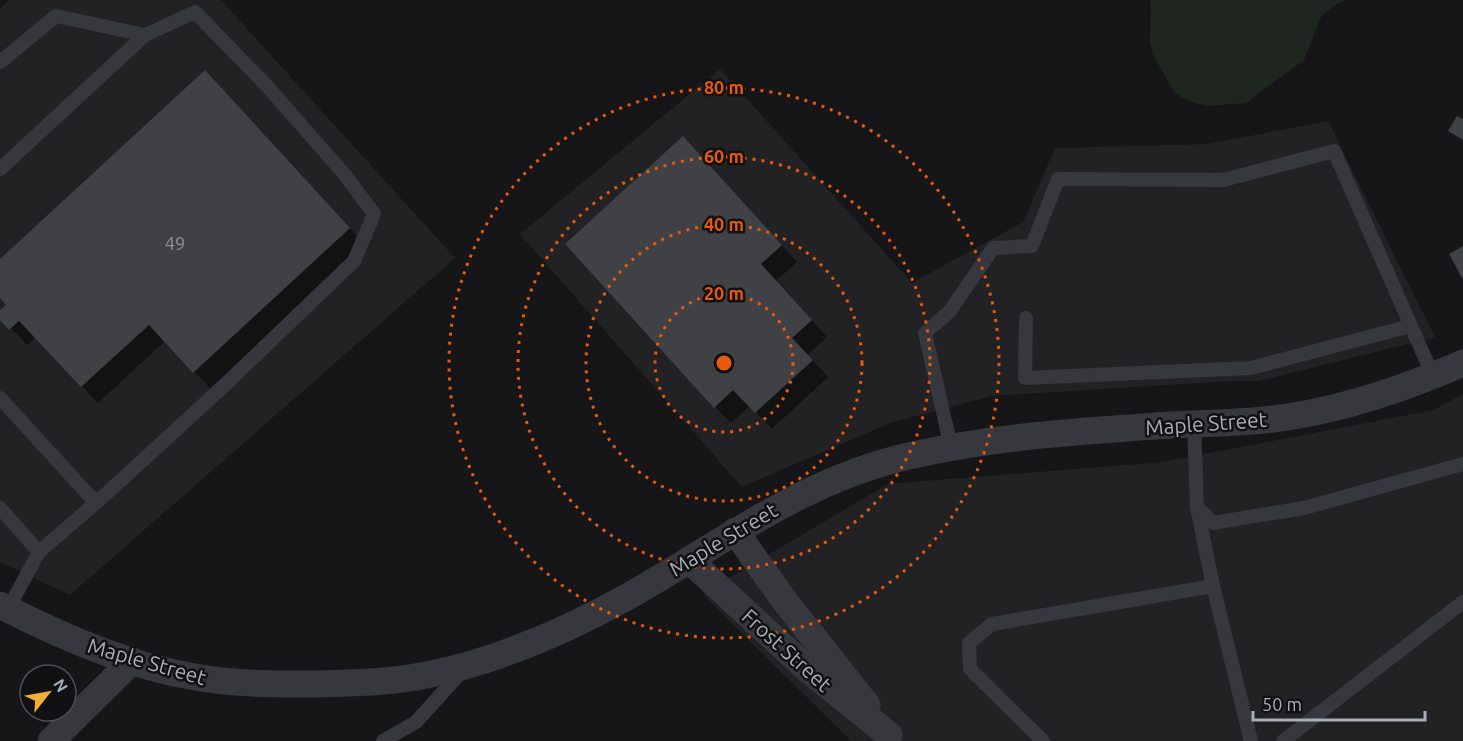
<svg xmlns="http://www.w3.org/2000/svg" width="1463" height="741" font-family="Ubuntu,sans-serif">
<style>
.built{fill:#222225}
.green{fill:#1e261f}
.shadow{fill:#0007}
.building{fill:#404145}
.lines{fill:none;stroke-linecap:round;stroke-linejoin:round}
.lane{stroke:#37383d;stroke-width:14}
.street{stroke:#37383d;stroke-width:27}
.ring{fill:none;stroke:#e8590c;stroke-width:3;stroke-dasharray:3 6}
.labels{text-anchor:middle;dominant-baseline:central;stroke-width:5;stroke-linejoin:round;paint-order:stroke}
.number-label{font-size:18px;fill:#8e929b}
.street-label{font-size:21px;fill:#a8adb8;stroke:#111113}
.centre{fill:#e8590c;stroke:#111113;stroke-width:3}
.ring-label{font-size:18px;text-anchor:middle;font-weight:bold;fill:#e8590c;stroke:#111113;stroke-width:5;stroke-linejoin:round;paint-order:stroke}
</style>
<rect width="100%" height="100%" fill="#161618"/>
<g class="built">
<polygon points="9,0 221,0 455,258 70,595 0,562 0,9"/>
<polygon points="720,69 912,283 1023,222 1055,148 1208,144 1328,121 1435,337 1259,381 1230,381 992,396 890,423 742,487 520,234"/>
<polygon points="1463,394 1463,741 851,741 702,594 888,484 1163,462 1434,410"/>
</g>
<polygon class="green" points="1149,0 1346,0 1336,4 1321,17 1304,60 1246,103 1206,106 1186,100 1174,92 1153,55 1150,41 1151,2"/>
<g class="shadow">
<polygon points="221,89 365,245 210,388 165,341 98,403 36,337 27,345 0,317 0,313 8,305 0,296 0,261"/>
<polygon points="699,155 797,262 776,281 827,337 808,355 828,377 772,429 750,406 731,423 715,407"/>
</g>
<g class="building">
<polygon points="205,70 350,228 193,373 149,325 81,387 19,321 9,330 0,320 0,310 6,305 0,298 0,259"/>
<polygon points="1457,116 1463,119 1463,140 1448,131"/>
<polygon points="683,136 782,245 761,264 812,320 792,338 813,360 755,413 733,390 714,408 565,244"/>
<polygon points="1463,246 1463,280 1449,254"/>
</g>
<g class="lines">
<g class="lane">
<polyline points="0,62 56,16 145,35"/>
<polyline points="0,169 145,35 195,12 267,86 345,175 374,214 354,261 227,383 106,494 39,552 0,508"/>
<polyline points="1026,318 1025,378 1251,368 1410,326"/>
<polyline points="0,398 96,503"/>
<polyline points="1194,424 1197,507 1213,523 1304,508 1463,464"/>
<polyline points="951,447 925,333 950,311 993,248 1032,246 1058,179 1223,180 1334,151 1433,376"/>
<polyline points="1213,586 1251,741"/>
<polyline points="8,609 39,552"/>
<polyline points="383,741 416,722 463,670"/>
<polyline points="1043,741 970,669 969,643 992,624 1213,586 1197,507"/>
<polyline points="1283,741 1463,602"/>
</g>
<g class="street">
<polyline points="735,531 784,600 867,705"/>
<polyline points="689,560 806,668 889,735"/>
<path d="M0,605c60,31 128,61 195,72 38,7 77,7 116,7 38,-1 77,-1 115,-9 72,-14 138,-43 201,-78 94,-53 175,-117 282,-141 86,-20 174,-25 261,-31 41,-2 83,-2 124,-9 59,-10 114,-29 169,-53"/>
<polyline points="51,741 132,661"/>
</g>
</g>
<g class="ring">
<circle cx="724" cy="363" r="69"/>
<circle cx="724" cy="363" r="138"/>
<circle cx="724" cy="363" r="206"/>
<circle cx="724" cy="363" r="275"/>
</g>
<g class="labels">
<g class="number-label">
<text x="175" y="243">49</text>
</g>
<g class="street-label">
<text transform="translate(1206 423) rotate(-4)">Maple Street</text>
<text transform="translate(723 539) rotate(-31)">Maple Street</text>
<text transform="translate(787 650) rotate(42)">Frost Street</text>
<text transform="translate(147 661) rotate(16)">Maple Street</text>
</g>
</g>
<circle cx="724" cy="363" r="9" class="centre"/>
<g class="ring-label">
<text x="724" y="94">80 m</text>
<text x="724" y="163">60 m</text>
<text x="724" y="231">40 m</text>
<text x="724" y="300">20 m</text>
</g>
<g transform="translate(48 693) rotate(59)"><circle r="28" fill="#111113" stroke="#4d4f55" stroke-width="1.5"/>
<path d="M0-4.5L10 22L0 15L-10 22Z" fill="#f2b134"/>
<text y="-9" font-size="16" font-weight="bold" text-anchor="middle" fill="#a8adb8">N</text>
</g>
<path d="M1253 711v9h172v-9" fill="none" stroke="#a8adb8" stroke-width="3"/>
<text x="1262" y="711" font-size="18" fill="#a8adb8" stroke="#111113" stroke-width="4.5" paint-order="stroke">50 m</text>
</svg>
